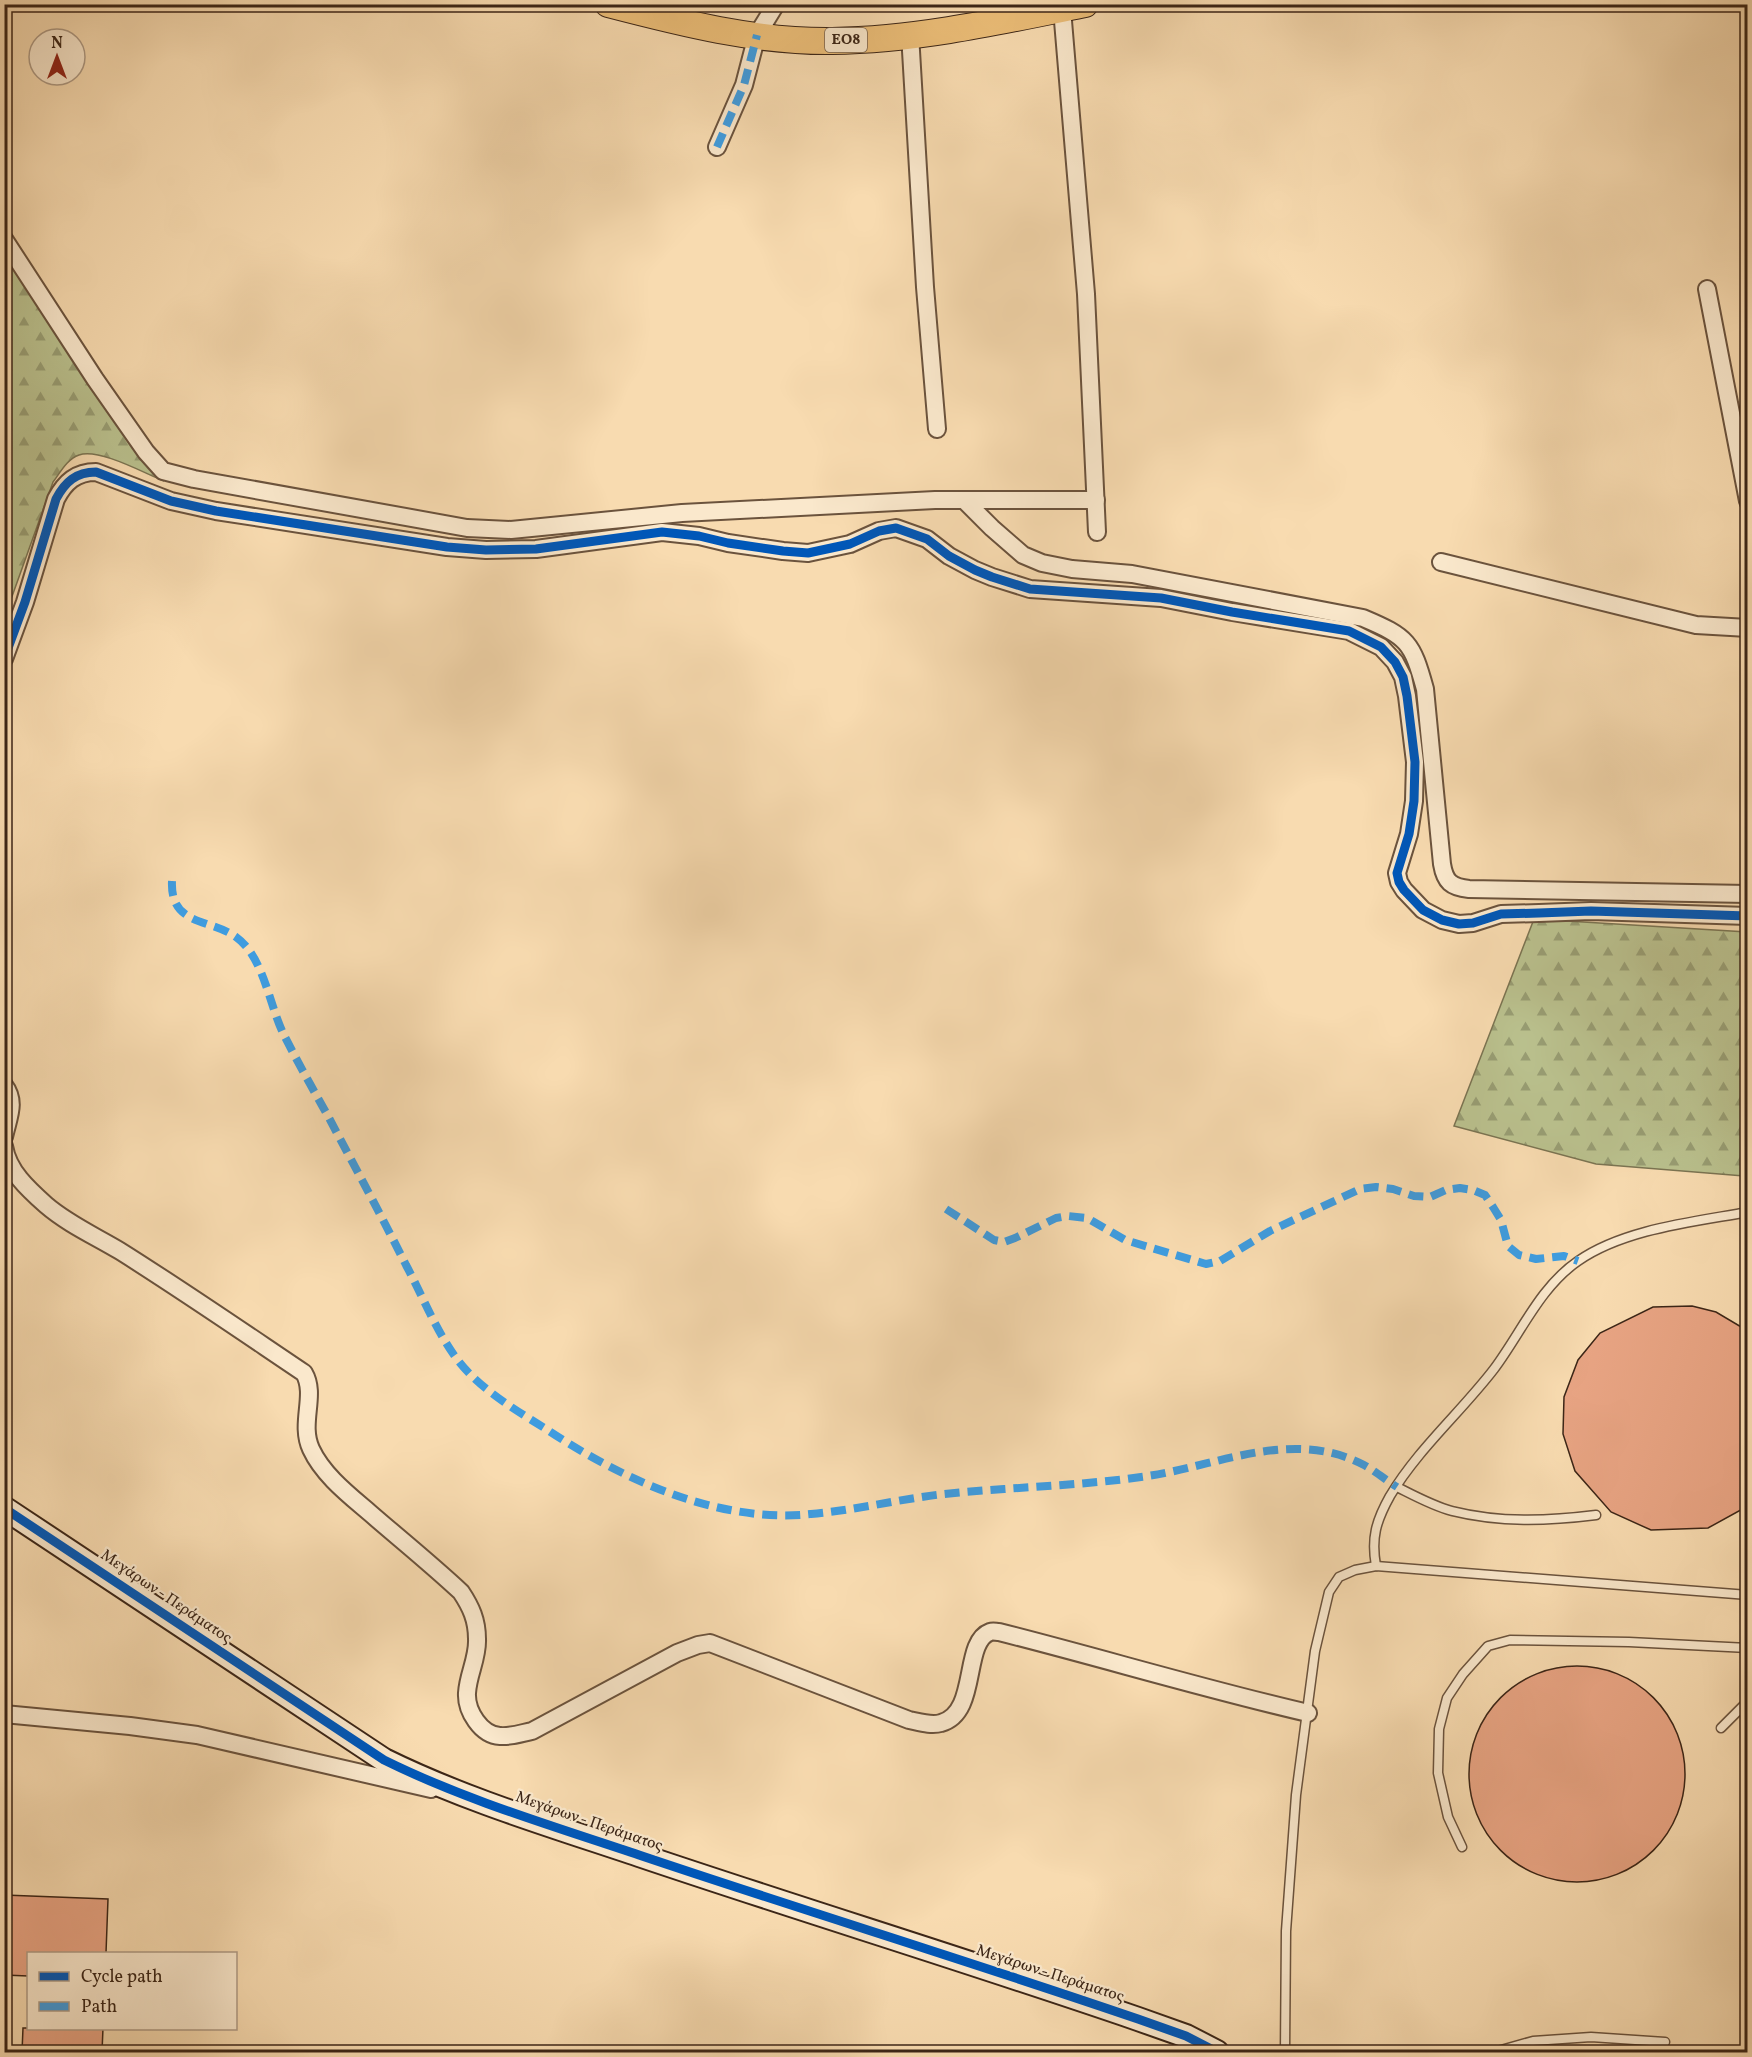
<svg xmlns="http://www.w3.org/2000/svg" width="1752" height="2057" font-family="Vollkorn,serif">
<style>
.forest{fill:url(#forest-firs);stroke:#7b7452;stroke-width:1.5}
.building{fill:#e8a483;stroke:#3c2617;stroke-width:1.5}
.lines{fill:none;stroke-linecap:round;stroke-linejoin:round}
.lane-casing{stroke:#6b533d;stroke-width:11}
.street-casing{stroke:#6b533d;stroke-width:20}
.secondary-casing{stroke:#3c2617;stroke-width:26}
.primary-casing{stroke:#3c2617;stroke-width:28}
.lane{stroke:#fae8cc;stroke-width:8}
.street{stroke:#fae8cc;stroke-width:16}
.secondary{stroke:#fae8cc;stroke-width:22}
.primary{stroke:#ecbe78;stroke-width:26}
.quiet{stroke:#3f9cdf;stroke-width:8;stroke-dasharray:15 8;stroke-linecap:butt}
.cycleway-casing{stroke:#fae8cc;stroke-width:13}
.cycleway{stroke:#0057b8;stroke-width:9}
.labels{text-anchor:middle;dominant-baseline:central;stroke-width:4.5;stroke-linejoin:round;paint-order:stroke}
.shield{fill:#fae8cc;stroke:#75604d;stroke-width:1.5}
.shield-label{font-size:15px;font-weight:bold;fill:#3c2617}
.street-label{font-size:16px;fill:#3c2617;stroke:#fae8cc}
</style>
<defs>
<pattern id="forest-firs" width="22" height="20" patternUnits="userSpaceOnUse" patternTransform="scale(1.5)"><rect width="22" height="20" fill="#bac18e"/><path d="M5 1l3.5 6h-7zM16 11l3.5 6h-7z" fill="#989d73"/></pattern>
</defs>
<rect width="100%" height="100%" fill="#f8dbb0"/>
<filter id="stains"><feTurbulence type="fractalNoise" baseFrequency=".00333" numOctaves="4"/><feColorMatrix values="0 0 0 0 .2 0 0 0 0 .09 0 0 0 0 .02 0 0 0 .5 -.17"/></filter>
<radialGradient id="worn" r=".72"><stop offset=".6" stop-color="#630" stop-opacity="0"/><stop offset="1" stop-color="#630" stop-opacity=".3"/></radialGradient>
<g class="forest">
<path d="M5,254l135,203 24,24c-20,-8 -65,-33 -85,-26 -12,4 -19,18 -26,27l-48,134z"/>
<polygon points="1534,919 1747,932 1747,1174 1744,1176 1596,1164 1454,1126"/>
</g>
<g class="building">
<polygon points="1692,1306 1716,1312 1748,1331 1748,1506 1708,1528 1651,1530 1611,1512 1575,1471 1563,1434 1564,1397 1578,1360 1600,1333 1653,1307"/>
<circle cx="1577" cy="1774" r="108"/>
<polygon points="4,1895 108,1899 106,1953 28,1953 28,1976 4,1975"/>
<polygon points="23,2028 103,2028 102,2052 22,2052"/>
</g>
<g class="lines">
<g class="lane-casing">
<g id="lane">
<path d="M1397,1487c18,9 36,19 55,24 48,12 96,10 144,4"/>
<path d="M1376,1566c-5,-28 0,-45 14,-70 28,-47 71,-84 104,-127 27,-36 46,-82 84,-108 46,-32 115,-39 170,-49"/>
<polyline points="1721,1728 1748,1701"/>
<polyline points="1462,1847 1448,1817 1438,1773 1439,1729 1447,1698 1463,1674 1488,1646 1510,1640 1629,1642 1748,1648"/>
<polyline points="1285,2052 1286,1931 1296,1795 1315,1651 1329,1592 1339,1577 1355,1570 1376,1566 1748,1595"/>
<polyline points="1494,2052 1533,2041 1591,2037 1665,2042"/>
</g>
</g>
<g class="street-casing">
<g id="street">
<polyline points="1062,9 1086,294 1097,532"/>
<polyline points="910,34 925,287 937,429"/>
<polyline points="717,147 744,85 757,35 776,4"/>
<polyline points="4,239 95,379 146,452 163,471 194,479 467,528 511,530 682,513 935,500 1096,500"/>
<polyline points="1707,289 1748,501"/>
<path d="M964,500l28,28 31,27 19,8 30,6 60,5 231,44c45,19 49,24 62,71l17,175c3,18 9,23 27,25l279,5"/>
<polyline points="1441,562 1696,625 1748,628"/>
<path d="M4,659l21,-57 31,-103c9,-17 20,-27 40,-27l75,29 45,10 231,36 39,3 50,-1 126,-17 37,4 29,7 55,8 25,2 42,-9 29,-13 17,-3 31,11 22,17 26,14 17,7 38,12 131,9 71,14 117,19 32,16 14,15 8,15 4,19 8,66 -1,39 -5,33 -12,39 2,9 5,8 19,20 19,10 17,4 14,-1 28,-9 38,-1 52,-2 157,5"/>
<path d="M4,1085c13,17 4,33 0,52"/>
<path d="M4,1146c4,25 24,43 42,59 22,19 49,31 74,46 62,39 123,81 184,122 13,22 -5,50 7,76 12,26 38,46 59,64 30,26 61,51 91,79 10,15 16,28 16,47 1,19 -9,35 -10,54 -1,18 14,42 33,43 11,1 22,-3 32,-5l145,-78 21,-8 12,-2 199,77c10,2 22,6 32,3 38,-10 21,-81 49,-91 3,-1 6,0 9,0 103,26 205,57 309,81"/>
<polyline points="4,1714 130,1726 197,1735 431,1789"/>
</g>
</g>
<g class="secondary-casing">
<path id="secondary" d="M4,1508l380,252c81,40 169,66 255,95 166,56 333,107 499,164l48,17 31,16"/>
</g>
<g class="primary-casing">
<path id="primary" d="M608,4c73,19 148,38 224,37 85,-1 170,-20 253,-37"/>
</g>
<use href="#lane" class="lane"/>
<use href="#street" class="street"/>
<use href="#secondary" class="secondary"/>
<use href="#primary" class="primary"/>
<g class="quiet">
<polyline points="717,147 744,85 757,35"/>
<path d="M172,881c-2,45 37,37 64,56 28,20 33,68 48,98 14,28 30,56 45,83 26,49 52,97 77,147 16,30 29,63 48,90 22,32 60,54 92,74 75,50 173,95 265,85 45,-4 89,-15 133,-20 68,-7 137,-8 204,-18 72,-11 145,-48 216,-11 11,6 22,15 33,22"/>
<polyline points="946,1209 994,1240 1004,1242 1015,1238 1056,1218 1068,1216 1087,1218 1125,1240 1206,1264 1220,1261 1270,1231 1360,1189 1376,1187 1393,1189 1414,1196 1430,1197 1446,1190 1460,1188 1473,1190 1485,1195 1493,1207 1501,1220 1508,1246 1519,1255 1536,1259 1564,1256 1578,1261"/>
</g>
<g class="cycleway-casing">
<g id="cycleway">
<path d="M4,659l21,-57 31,-103c9,-17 20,-27 40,-27l75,29 45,10 231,36 39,3 50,-1 126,-17 37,4 29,7 55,8 25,2 42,-9 29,-13 17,-3 31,11 22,17 26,14 17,7 38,12 131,9 71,14 117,19 32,16 14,15 8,15 4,19 8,66 -1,39 -5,33 -12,39 2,9 5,8 19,20 19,10 17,4 14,-1 28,-9 38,-1 52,-2 157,5"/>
<path d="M4,1508l380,252c81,40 169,66 255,95 166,56 333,107 499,164l48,17 31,16"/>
</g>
</g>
<use href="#cycleway" class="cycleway"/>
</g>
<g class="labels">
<rect class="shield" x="825" y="28" width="42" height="24" rx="4.5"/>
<g class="shield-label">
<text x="846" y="40">ΕΟ8</text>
</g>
<g class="street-label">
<text transform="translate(166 1597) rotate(34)">Μεγάρων - Περάματος</text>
<text transform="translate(589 1822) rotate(19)">Μεγάρων - Περάματος</text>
<text transform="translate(1050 1974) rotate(18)">Μεγάρων - Περάματος</text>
</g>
</g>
<rect width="1752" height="2057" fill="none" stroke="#f8dbb0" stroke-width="24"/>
<rect x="6" y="6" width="1740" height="2045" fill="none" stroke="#3c2617" stroke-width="3"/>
<rect x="12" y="12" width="1728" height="2033" fill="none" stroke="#3c2617" stroke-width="1.5"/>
<rect x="27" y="1952" width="210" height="78" fill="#fae8cc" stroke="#ae9a84" stroke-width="1.5"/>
<rect x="39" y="1972" width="30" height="9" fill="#0057b8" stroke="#ae9a84" stroke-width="1.5"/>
<text x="81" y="1982" font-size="18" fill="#3c2617">Cycle path</text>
<rect x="39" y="2002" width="30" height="9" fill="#3f9cdf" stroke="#ae9a84" stroke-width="1.5"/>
<text x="81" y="2012" font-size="18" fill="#3c2617">Path</text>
<g transform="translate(57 57)"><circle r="28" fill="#fae8cc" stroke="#ae9a84" stroke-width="1.5"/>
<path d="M0-4.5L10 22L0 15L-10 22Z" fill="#8f2418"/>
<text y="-9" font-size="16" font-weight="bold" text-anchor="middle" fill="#3c2617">N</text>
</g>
<rect width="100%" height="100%" filter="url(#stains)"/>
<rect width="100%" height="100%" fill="url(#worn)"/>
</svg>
